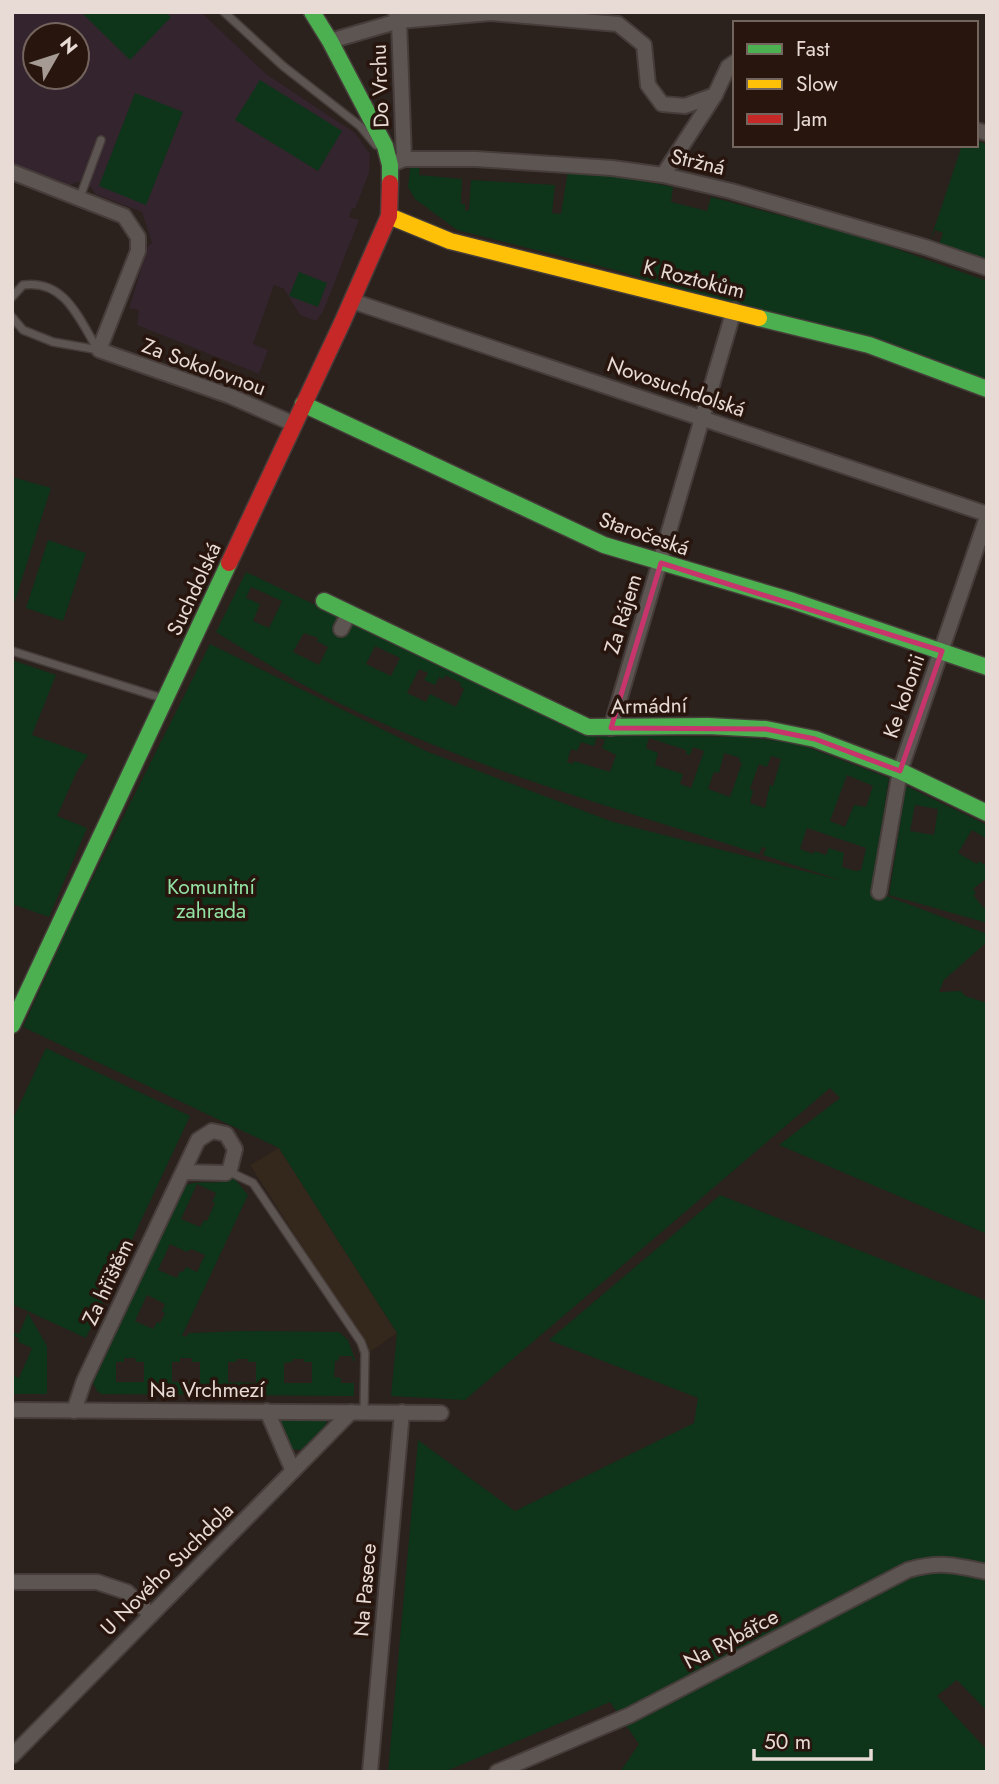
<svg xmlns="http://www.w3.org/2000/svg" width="999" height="1784" font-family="Jost,sans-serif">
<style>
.industrial{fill:#34271b}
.education{fill:#34242d;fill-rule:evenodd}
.green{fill:#0e341a;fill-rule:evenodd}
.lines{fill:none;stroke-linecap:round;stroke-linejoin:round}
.lane-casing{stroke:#463d3a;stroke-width:10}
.street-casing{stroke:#463d3a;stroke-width:18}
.fast-casing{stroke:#463d3a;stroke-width:19}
.slow-casing{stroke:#463d3a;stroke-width:19}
.jam-casing{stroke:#463d3a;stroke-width:19}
.lane{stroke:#5d5552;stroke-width:7}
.street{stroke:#5d5552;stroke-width:14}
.fast{stroke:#4caf50;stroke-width:16}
.slow{stroke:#ffc107;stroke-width:16}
.jam{stroke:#c62828;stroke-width:16}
.marked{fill:none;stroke:#c8356d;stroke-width:5;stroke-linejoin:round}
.labels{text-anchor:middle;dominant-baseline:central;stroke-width:7;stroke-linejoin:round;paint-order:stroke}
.street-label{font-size:21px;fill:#e8dbd6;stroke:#27150e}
.park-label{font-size:21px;fill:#93e3a4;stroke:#27150e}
</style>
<rect width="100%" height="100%" fill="#2b211d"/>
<polygon class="industrial" points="279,1148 397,1333 370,1352 250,1165"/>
<path class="education" d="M12,12h189l65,62 89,59 15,21 -1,19 -14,36 -3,-1 -3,9 10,3 -36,92 -7,9 -16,-6 -16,-26 -10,-4 -21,59 15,6 -9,24 -122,-49 2,-15 -10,-2 19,-62 4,-3 -10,-31 -47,-18 -4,-7 -14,-5 -7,3 -58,-22zM35,35h42v42h-42z"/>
<g class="green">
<polygon points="81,12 165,12 171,17 130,60"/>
<polygon points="260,80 342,131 318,171 235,120"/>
<polygon points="135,93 183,112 146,205 99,186"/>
<polygon points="976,141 987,144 987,261 939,244 943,233 935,230 930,241 962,145 976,145"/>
<polygon points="414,163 420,163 419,175 462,179 461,204 465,204 465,211 469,210 471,180 555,185 552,213 561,214 568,170 605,174 673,187 671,202 707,211 711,197 863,237 987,281 987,386 615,270 457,230 415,199 408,187 410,169"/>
<polygon points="299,272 327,283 318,307 289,296"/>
<polygon points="12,477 51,488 12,610"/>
<polygon points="48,540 86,553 63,621 26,608"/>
<path d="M246,572l343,163 152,2 55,6 93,35 -18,112 116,44v8l-43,38 -5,12 22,-1 4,5 22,7v231l-208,-89 61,-47 -10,-10 -365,312 -74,-4 6,-63 -118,-185 -256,-121 46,-102 141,-281 218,108 185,70 230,59 -80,-26 3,-7 -4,-1 -3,7c-148,-47 -299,-89 -438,-160 -36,-18 -71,-41 -105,-62zM251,587l31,14 -13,27 -16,-7 7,-17 -14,-6zM304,633l14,5 -1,3 11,6 -9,18 -26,-13zM375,646l25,12 -9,18 -25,-12zM419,669l9,4 -4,7 11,5 4,-8 5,2 1,-4 16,8 -1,3 4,3 -8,18 -26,-13 -4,8 -19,-9zM597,737l8,3 -3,8 14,7 -6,17 -36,-11 -1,3 -6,-2 4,-13 6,2 4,-9 13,4zM649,738l37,12v4l4,1 3,-8 11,4 -13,37 -11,-4 3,-10 -28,-9 3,-12 -12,-5zM724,753l16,5 -1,3 3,2 -12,34 -22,-8 6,-17 5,1zM771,756l10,3 -8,27 -3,-1 -5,23 -15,-5 3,-12 -3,-2 9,-25 8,3zM847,775l26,11 -7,21 -12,-2 -9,22 -15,-6zM807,828l59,20 -5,22 -5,1 -14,-4 2,-14 -15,-5 -3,7 -11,-4 -2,3 -13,-5z"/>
<polygon points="12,660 56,675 32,735 88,755 77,771 57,816 87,828 49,917 12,904"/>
<path d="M906,786l81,39v14l-15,-9 -14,23 19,11 2,-3 6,4 2,-4v17l-14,11 3,4 -3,2 11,13 3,-2v17l-98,-28zM915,805l23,4 -4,26 -24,-4z"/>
<polygon points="46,1048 190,1116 86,1338 12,1304 12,1121"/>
<path d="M234,1178l14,17 -66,141 4,1 3,-4 54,-2 96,1 9,8 7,20 -2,1 -1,-5h-13v4l-4,1 -1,16 7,1v5h13v13l-253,-2 -4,-3 -4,-8 91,-197c16,-8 34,1 50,-8zM197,1184l19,9 -4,9 3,1 -8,18 -3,-1 -4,7 -19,-8zM170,1244l17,8 4,-3 14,6 -8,17 -11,-5 -3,5 -3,-1 -3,7 -19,-8zM147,1295l18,9 -3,7 3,2 -5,10 -3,-1 -4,7 -18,-8zM124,1358h11l1,4h8v20h-28v-20h8zM180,1358h12v4h8v20h-28v-20h8zM237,1359h11v3h8v21l-28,-1v-20h8zM293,1359h11v3h8v21h-28v-20l8,-1z"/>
<polygon points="720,1195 987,1301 987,1711 957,1680 937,1696 987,1750 987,1772 620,1772 639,1744 610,1702 444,1772 388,1772 418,1440 515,1511 694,1423 698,1398 549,1340"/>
<polygon points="28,1313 47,1346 47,1394 12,1394 12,1375 19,1378 32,1348 18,1342 19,1338 12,1335 12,1332 19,1334"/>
<polygon points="281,1421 327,1421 325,1426 301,1450 292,1449"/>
</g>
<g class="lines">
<g class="lane-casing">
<g id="lane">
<polyline points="224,12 283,66 360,126 376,145"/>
<polyline points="80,197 101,140"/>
<path d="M12,297l11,-12c42,-6 56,34 75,65"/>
<polyline points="12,317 23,330 53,342 99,350"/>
<polyline points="12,651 165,699"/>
<polyline points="230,1170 232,1173 253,1183 361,1342 365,1353 364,1412"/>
</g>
</g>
<g class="street-casing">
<g id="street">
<polyline points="396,14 399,21 404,159"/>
<polyline points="330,41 399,21 491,13 618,24 644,45 648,85 662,104 685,106 715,95"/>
<polyline points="976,130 987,133"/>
<polyline points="390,165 404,159 476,159 612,168 663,175 731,191 925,247 987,268"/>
<polyline points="12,172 124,216 138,237 138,251 99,350 230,396 294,424"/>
<polyline points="663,175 715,95 728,67 735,62"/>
<polyline points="352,301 987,514"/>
<polyline points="341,629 349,613"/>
<polyline points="611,728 734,310"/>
<polyline points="879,892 900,771 987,517"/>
<polyline points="12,1410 441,1413"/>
<polyline points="74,1411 84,1381 198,1140 212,1131 226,1134 235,1149 230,1169 226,1173 184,1172"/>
<polyline points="267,1411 293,1471"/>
<polyline points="12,1582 97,1582 127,1592 151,1615"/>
<polyline points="12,1756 351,1412"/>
<polyline points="370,1772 402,1412"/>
<path d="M497,1772l133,-57 278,-145c32,-9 47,-5 79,2"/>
</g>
</g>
<g class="fast-casing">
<g id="fast">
<polyline points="312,12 330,41 385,146 390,165 390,183"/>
<polyline points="759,318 869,345 987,389"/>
<polyline points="303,404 604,545 793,601 987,667"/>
<polyline points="324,601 588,727 708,726 766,729 815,739 900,771 987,813"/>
<polyline points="12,1025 229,563"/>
</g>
</g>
<g class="slow-casing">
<polyline id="slow" points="389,216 450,241 759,318"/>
</g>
<g class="jam-casing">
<polyline id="jam" points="229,563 342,323 389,216 390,183"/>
</g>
<use href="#lane" class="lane"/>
<use href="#street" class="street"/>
<use href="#fast" class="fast"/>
<use href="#slow" class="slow"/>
<use href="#jam" class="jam"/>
</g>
<path class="marked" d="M661,563l281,88 -42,120 -85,-32 -49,-10 -155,-1z"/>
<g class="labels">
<g class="street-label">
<text transform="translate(380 86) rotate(-92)">Do Vrchu</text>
<text transform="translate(698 162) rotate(13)">Stržná</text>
<text transform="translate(694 279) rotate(14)">K Roztokům</text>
<text transform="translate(204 367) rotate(20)">Za Sokolovnou</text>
<text transform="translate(676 387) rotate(19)">Novosuchdolská</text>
<text transform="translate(644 534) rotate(19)">Staročeská</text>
<text transform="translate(194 589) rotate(-65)">Suchdolská</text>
<text transform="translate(623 614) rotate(-73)">Za Rájem</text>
<text transform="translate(904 696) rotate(-71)">Ke kolonii</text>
<text transform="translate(649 706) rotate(-1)">Armádní</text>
<text transform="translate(108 1282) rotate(-65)">Za hřištěm</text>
<text x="207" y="1390">Na Vrchmezí</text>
<text transform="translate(167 1569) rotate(-45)">U Nového Suchdola</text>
<text transform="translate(365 1590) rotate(-85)">Na Pasece</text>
<text transform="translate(731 1639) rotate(-28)">Na Rybářce</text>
</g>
<g class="park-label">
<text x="211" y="887">Komunitní<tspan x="211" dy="24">zahrada</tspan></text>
</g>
</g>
<rect width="999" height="1784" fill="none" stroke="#e8dbd6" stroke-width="28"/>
<rect x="733" y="21" width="245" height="126" fill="#27150e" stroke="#74645e" stroke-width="2"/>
<rect x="747" y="44" width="35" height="10" fill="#4caf50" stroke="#74645e" stroke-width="2"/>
<text x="796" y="56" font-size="21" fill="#e8dbd6">Fast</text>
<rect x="747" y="79" width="35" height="10" fill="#ffc107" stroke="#74645e" stroke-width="2"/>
<text x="796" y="91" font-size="21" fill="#e8dbd6">Slow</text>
<rect x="747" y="114" width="35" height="10" fill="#c62828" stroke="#74645e" stroke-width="2"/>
<text x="796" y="126" font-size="21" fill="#e8dbd6">Jam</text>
<g transform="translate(56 56) rotate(51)"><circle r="33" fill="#27150e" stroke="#74645e" stroke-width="2"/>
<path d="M0-5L12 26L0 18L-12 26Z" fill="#a69a95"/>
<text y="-10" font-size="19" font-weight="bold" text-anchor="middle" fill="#e8dbd6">N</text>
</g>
<path d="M754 1749v10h117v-10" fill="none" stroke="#e8dbd6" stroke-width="3.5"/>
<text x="764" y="1749" font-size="21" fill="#e8dbd6" stroke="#27150e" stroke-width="5" paint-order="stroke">50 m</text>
</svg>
